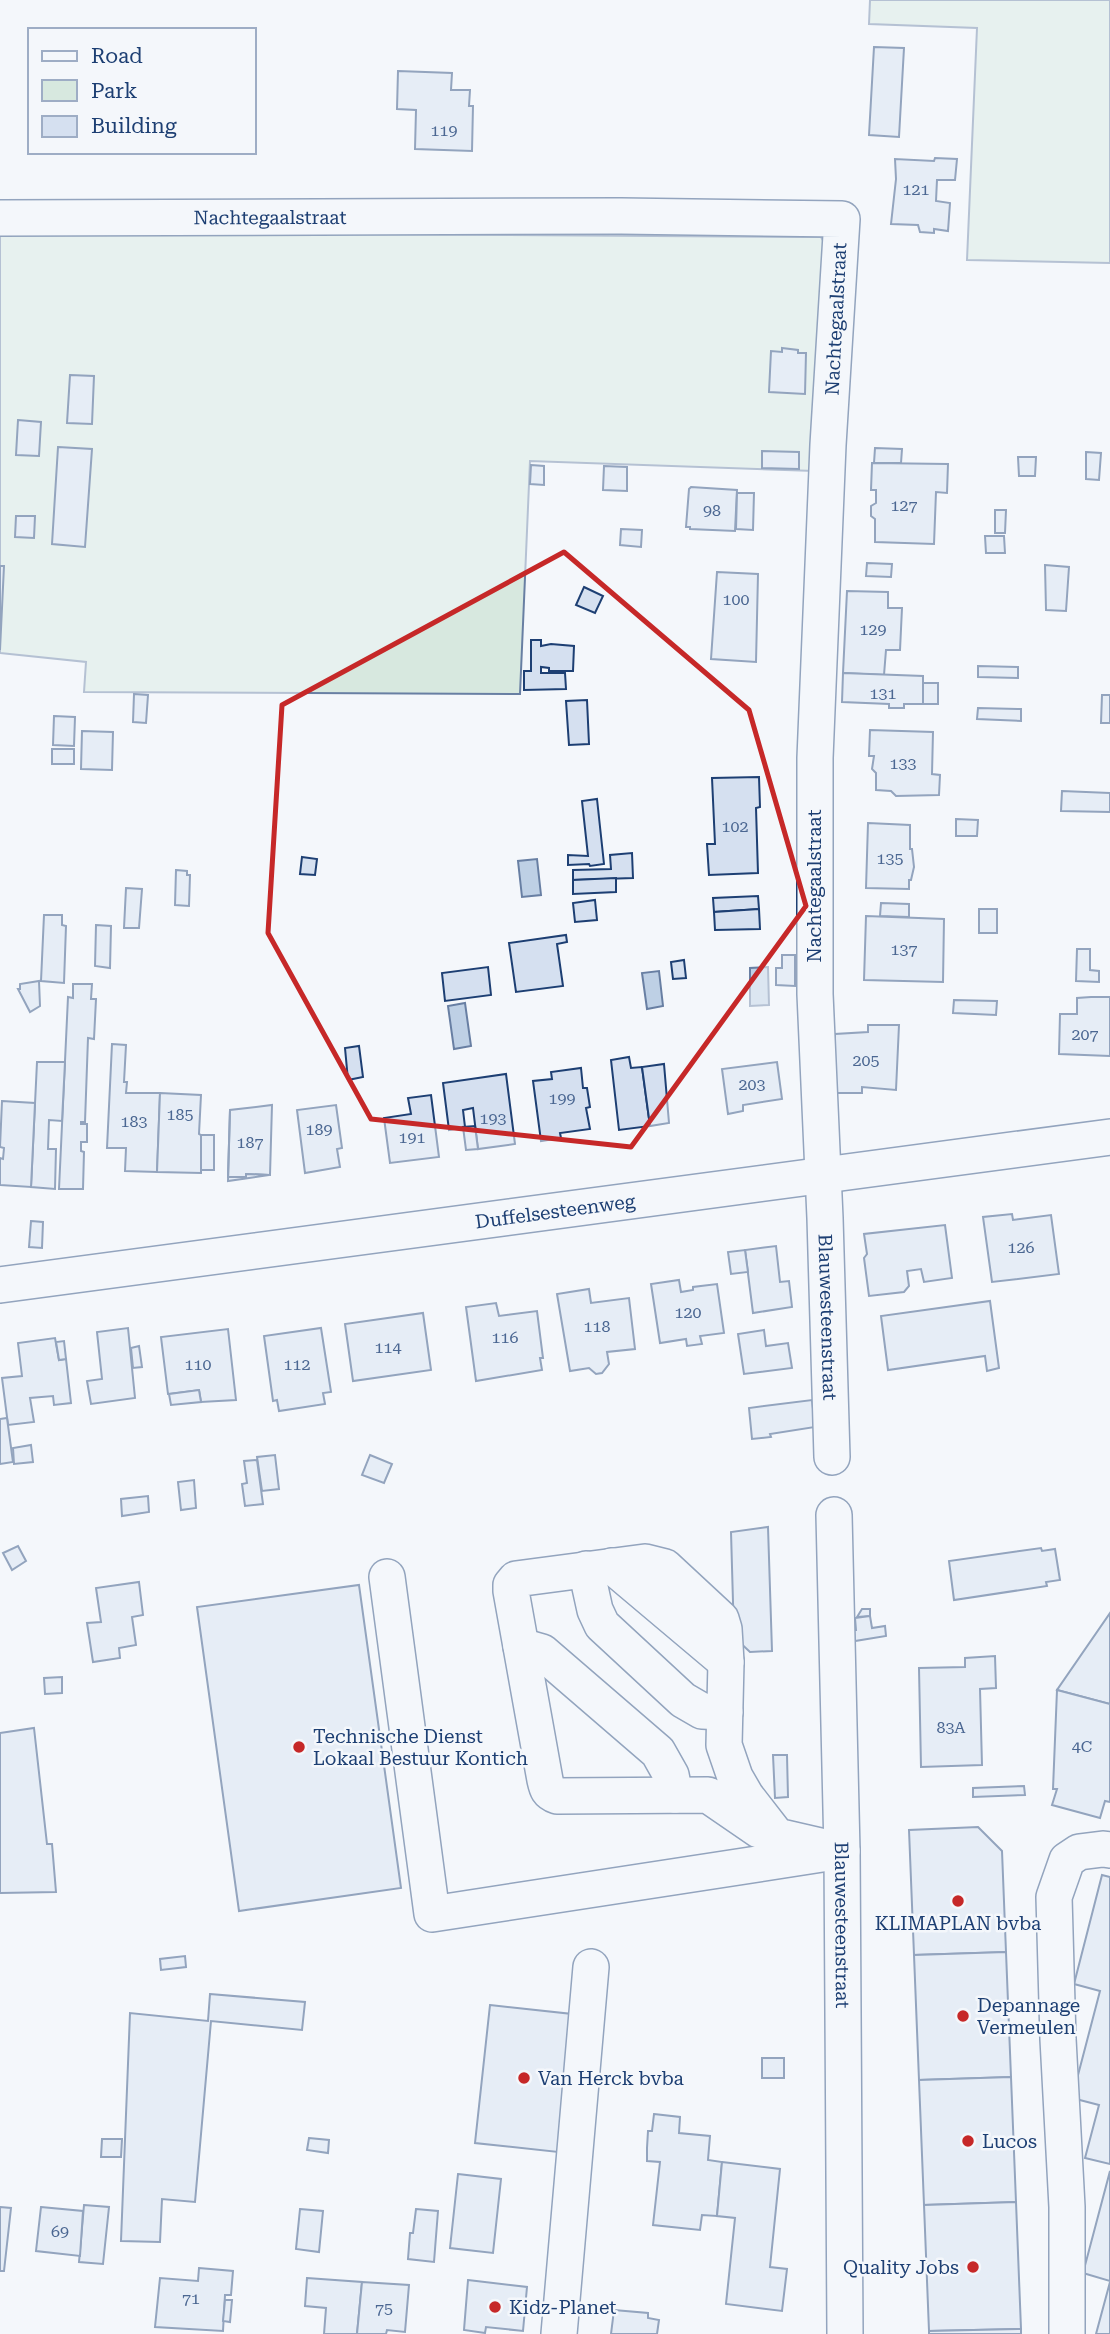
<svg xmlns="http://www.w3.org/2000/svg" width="1110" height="2334" font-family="'Roboto Serif',serif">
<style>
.green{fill:#d7e8df;stroke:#687fa3;stroke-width:2}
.water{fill:#bed0e5;stroke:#687fa3;stroke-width:2}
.building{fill:#d5e0f0;stroke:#1d3f73;stroke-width:2}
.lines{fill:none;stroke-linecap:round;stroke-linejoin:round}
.minor-casing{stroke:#1d3f73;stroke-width:38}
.minor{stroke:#f4f7fb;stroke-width:35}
.marked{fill:none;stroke:#c62828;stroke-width:5;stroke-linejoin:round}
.poi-dot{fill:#c62828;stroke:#f4f7fb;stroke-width:2.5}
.labels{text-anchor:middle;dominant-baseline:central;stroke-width:5;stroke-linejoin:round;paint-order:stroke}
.number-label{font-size:16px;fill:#4b6792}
.street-label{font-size:19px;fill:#1d3f73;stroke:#f4f7fb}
.poi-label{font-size:19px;fill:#1d3f73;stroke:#f4f7fb;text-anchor:start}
</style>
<rect width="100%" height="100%" fill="#f4f7fb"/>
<g class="green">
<polygon points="870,0 1110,0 1110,263 967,260 977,28 869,24"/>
<polygon points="0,232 821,237 825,244 814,471 530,461 520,694 84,692 86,662 0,653"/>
</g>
<g class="water">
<polygon points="537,859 541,895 522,897 518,861"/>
<polygon points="768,967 769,1005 750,1006 750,968"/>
<polygon points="659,971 663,1006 647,1009 642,973"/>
<polygon points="465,1003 471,1046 454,1049 448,1006"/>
</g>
<g class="building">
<polygon points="874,47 904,48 899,137 869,135"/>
<polygon points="398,71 452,73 451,90 470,90 469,106 473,106 472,151 415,149 416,110 397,109"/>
<polygon points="935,158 957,159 955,180 937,180 936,201 950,203 948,231 934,229 934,233 920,232 918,225 891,224 896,179 895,159 934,161"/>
<polygon points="782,348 798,350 798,353 806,353 805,394 769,392 771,351 782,352"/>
<polygon points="70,375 94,376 92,424 67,423"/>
<polygon points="18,420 41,422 39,456 16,455"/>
<polygon points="58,447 92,449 85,547 52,544"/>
<polygon points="875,448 902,449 901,463 874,463"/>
<polygon points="762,451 799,452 799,469 762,468"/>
<polygon points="1086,452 1101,453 1099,480 1086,479"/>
<polygon points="1018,457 1036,457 1035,476 1019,476"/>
<polygon points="872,463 948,464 947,493 936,492 934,544 875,542 875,519 871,516 871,506 876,503 876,490 871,490"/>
<polygon points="531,465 544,466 544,485 530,484"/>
<polygon points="604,466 627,467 627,491 603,490"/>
<polygon points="691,487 737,490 735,531 690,529 690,527 686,527 689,489"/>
<polygon points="737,493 754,493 753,530 736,529"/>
<polygon points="995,510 1006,510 1005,533 995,533"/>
<polygon points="16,516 35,516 34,538 15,537"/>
<polygon points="621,529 642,530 641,547 620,545"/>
<polygon points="985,536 1004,536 1005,553 986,553"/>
<polygon points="867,563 892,564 891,577 866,576"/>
<polygon points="1045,565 1069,567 1066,611 1046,610"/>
<polygon points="0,566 4,566 0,650"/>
<polygon points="717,572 758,574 756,662 711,659"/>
<polygon points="584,587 603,596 595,613 576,605"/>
<polygon points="847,591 888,592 888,608 902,608 900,650 886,650 884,675 843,673"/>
<polygon points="531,640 541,640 541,646 551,644 574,646 573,671 549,671 549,668 541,667 541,673 565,673 566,689 524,690 524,671 531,671"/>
<polygon points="978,666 1018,667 1018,678 978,677"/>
<polygon points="843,673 923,676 923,704 904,704 904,708 889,708 889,704 842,702"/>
<rect x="923" y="683" width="15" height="21"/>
<polygon points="134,694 148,695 146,723 133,722"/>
<polygon points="1102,695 1110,695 1110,723 1101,723"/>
<polygon points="587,700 589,744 569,745 566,701"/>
<polygon points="978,708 1021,709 1021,721 977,719"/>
<polygon points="54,716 75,717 74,746 53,745"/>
<polygon points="870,730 933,732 932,774 940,775 939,795 896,796 891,791 876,790 876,773 872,769 874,756 869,756"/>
<polygon points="82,731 113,732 112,770 81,769"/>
<rect x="52" y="749" width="22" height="15"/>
<polygon points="759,777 760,807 756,808 758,873 709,875 707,844 715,844 712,778"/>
<polygon points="1062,791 1110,793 1110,812 1061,811"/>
<polygon points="597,799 604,864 590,866 589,864 568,865 568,855 588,856 582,801"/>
<polygon points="956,819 978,820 977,836 956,836"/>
<polygon points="868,823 910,825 910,849 912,849 914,867 911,880 909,880 909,889 866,888"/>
<polygon points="632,853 633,878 573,880 573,870 611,869 610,855"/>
<polygon points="302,857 317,859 315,875 300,874"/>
<polygon points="176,870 187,871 187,875 190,875 189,906 175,905"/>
<polygon points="616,878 616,892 573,894 573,880"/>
<polygon points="126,888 142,889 139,928 124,928"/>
<polygon points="758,896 759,909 714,912 713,898"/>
<polygon points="595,900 597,920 575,922 573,903"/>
<polygon points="881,903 909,904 909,917 880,916"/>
<polygon points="759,909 760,929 715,930 714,912"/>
<rect x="979" y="909" width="18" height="24"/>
<polygon points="44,915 62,915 62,925 66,926 64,983 41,981"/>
<polygon points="866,916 944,919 943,982 864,980"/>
<polygon points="96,925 111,926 110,968 95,966"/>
<polygon points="566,935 567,942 557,944 563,986 516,992 509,943"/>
<polygon points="1077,949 1090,949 1090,970 1099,971 1099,982 1076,981"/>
<polygon points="782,955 795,955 795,986 776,985 776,968 782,968"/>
<polygon points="684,960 686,978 673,979 671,962"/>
<polygon points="488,967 491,995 445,1001 442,973"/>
<polygon points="39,981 40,1006 30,1012 18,989 20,989 20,984"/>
<polygon points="73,984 92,984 91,999 96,999 94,1039 88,1038 85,1122 81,1122 81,1124 87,1124 87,1142 81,1142 81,1151 84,1152 83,1189 59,1189 68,997 73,998"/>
<polygon points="1091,997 1110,997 1110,1056 1059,1054 1060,1014 1077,1014 1077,998"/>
<polygon points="954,1000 997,1001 996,1015 953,1013"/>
<polygon points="868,1025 899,1025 896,1090 862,1087 862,1093 833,1093 835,1034 868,1032"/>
<polygon points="112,1044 126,1045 124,1082 127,1082 126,1093 160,1093 157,1172 125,1171 126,1148 107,1148"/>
<polygon points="359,1046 363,1077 348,1080 345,1048"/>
<polygon points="629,1057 631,1068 642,1067 650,1126 619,1130 611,1060"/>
<polygon points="37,1062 65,1062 62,1121 49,1120 48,1149 56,1149 55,1189 31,1187"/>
<polygon points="777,1062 782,1099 743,1105 743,1111 728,1114 722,1069"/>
<polygon points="664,1064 669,1123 650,1126 642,1067"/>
<polygon points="581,1068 583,1088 587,1088 590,1107 586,1108 590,1129 560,1133 561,1138 541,1141 533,1081 552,1079 551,1072"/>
<polygon points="506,1074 515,1144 478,1149 473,1108 463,1110 465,1127 449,1130 443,1083"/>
<polygon points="160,1093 201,1095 199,1134 201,1135 201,1173 157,1172"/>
<polygon points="431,1095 439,1157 390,1163 384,1118 411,1114 408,1098"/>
<polygon points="2,1101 35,1103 31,1187 0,1185 0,1158 3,1159 4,1148 0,1147"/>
<polygon points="272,1105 270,1175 246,1174 246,1177 228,1177 230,1110"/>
<polygon points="336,1105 342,1148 337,1149 340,1167 305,1173 297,1110"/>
<polygon points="230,1110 228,1177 246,1177 246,1174 269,1175 228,1181"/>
<polygon points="475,1126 478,1149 466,1150 463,1127"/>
<rect x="201" y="1135" width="13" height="35"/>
<polygon points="1012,1214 1013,1220 1051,1215 1059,1274 992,1282 983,1217"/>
<polygon points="31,1221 43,1222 42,1248 29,1247"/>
<polygon points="945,1225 952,1278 924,1282 921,1269 907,1271 909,1286 904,1292 869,1296 864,1258 867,1254 864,1234"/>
<polygon points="776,1246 780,1282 789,1281 792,1307 753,1313 745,1250"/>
<polygon points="745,1250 748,1272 731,1274 728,1252"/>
<polygon points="679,1280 681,1292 693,1290 693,1287 717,1284 724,1333 700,1336 702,1344 687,1346 686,1339 660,1343 651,1284"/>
<polygon points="589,1289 591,1303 629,1298 635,1349 607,1352 609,1364 602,1373 596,1374 589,1368 570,1371 557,1294"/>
<polygon points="990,1301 999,1368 987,1371 985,1356 888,1370 881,1316"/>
<polygon points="496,1303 499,1316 537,1311 543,1358 540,1358 542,1370 476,1381 466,1307"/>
<polygon points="423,1313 431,1370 353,1381 345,1324"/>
<polygon points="128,1328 135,1398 91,1404 87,1381 102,1379 97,1332"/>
<polygon points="321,1328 331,1392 323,1393 325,1404 279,1411 277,1400 273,1401 264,1336"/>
<polygon points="228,1329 236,1400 201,1402 199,1390 168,1394 161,1337"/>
<polygon points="764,1330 766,1346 788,1343 792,1368 744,1374 738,1334"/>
<polygon points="55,1338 59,1360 66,1359 71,1403 54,1405 53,1396 30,1398 34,1422 8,1425 2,1378 22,1376 18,1343"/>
<polygon points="64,1341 66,1359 59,1360 56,1342"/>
<polygon points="139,1346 142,1367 133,1368 131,1348"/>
<polygon points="199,1390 201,1402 171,1405 169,1394"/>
<polygon points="812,1400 815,1427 770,1434 771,1437 752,1439 749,1408"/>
<polygon points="7,1418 13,1462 0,1464 0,1419"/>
<polygon points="31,1445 33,1462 14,1464 13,1448"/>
<polygon points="275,1455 279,1489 262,1491 257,1457"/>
<polygon points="370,1455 392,1464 384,1483 362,1475"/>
<polygon points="257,1460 263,1504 245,1506 242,1484 247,1483 244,1461"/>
<polygon points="194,1480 196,1508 181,1510 178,1482"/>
<polygon points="148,1496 149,1512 122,1516 121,1499"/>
<polygon points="768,1527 772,1651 750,1652 734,1637 731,1532"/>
<polygon points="18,1546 26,1561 12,1570 3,1553"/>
<polygon points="1041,1548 1042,1551 1055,1549 1060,1580 1046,1582 1047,1586 954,1600 949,1561"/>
<polygon points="139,1582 143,1615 132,1617 136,1645 119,1648 120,1658 93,1662 87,1623 101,1622 96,1588"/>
<polygon points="359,1585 401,1888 239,1911 197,1607"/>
<polygon points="862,1609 870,1609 870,1616 857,1617"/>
<polygon points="1110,1613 1110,1704 1057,1690"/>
<polygon points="870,1616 872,1628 885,1626 886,1636 855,1641 854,1630 856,1630 855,1618"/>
<polygon points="995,1656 996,1688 980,1689 982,1765 921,1767 919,1668 965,1667 965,1658"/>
<polygon points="62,1677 62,1693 45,1694 44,1678"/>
<polygon points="1057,1690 1110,1704 1110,1802 1105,1801 1100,1818 1052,1805 1057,1789 1053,1789"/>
<polygon points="34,1728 47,1844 52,1844 56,1892 0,1893 0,1733"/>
<polygon points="773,1755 787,1755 788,1797 775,1798"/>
<polygon points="1024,1786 1025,1795 973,1797 973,1788"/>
<polygon points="978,1827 1002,1851 1006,1952 914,1955 909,1830"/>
<polygon points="1102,1875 1110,1877 1110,2164 1085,2158 1099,2105 1072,2098 1100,1991 1074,1984"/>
<polygon points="1006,1952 1011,2077 919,2080 914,1955"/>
<polygon points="185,1956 186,1967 161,1970 160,1959"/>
<polygon points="210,1994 305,2002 302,2030 211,2021 195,2202 162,2199 160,2242 121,2241 130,2013 208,2021"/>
<polygon points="490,2005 572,2014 558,2152 475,2143"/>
<rect x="762" y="2058" width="22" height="20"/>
<polygon points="1011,2077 1016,2202 924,2205 919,2080"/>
<polygon points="654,2114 680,2117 679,2133 710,2136 708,2160 722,2162 717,2216 702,2215 700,2230 653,2225 660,2162 647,2161 647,2148 648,2131 652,2131"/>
<polygon points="309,2138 329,2140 328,2153 307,2150"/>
<polygon points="102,2139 122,2139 121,2157 101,2157"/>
<polygon points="722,2162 780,2169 770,2267 787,2269 782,2311 726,2304 735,2218 717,2216"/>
<polygon points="1110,2171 1110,2281 1083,2273"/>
<polygon points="458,2174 501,2179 493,2253 450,2248"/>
<polygon points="1016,2202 1021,2329 929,2331 924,2205"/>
<polygon points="84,2205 109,2207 103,2264 79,2262"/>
<polygon points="0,2207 11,2208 4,2271 0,2271"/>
<polygon points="41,2207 83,2211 80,2256 36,2251"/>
<polygon points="300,2209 323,2211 319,2252 296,2249"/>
<polygon points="416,2209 438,2211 434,2262 408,2259 410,2233 413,2233"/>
<polygon points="199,2268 233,2271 231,2295 225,2295 223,2331 155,2327 160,2278 198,2281"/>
<polygon points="307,2278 362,2282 357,2334 324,2334 326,2308 305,2306"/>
<polygon points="468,2280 527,2287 523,2331 486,2327 485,2333 464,2330"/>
<polygon points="362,2282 409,2285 405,2332 387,2330 386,2334 357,2334"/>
<polygon points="1110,2282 1110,2334 1096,2334"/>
<polygon points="225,2300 232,2300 230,2322 223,2321"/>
<polygon points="614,2310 648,2313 648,2318 659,2320 657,2334 611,2334"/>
<polygon points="1021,2329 1021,2334 929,2334 929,2331"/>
</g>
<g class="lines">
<g class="minor-casing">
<g id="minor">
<path id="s1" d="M0,218l621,-2 221,3 -14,226 -13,313v236l10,224 7,239"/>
<path id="s2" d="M0,1285l1110,-148"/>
<path id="s3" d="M834,1515l8,336 3,483"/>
<polyline points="612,1566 726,1662"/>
<polyline points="586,1569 595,1610 602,1625 683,1700 702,1711 725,1712"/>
<polyline points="387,1577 432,1914 822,1854"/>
<polyline points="521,1646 542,1652 658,1752 671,1775 675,1795"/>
<path d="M777,1836l-18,-6 -51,-35 -151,1c-9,-3 -10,-7 -12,-16l-34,-189v-6l5,-6 129,-17 20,5 56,52 3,10 2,33 -2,83 11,32 11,19 31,40 65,15"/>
<polyline points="559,2334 591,1967"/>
<polyline points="1067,2334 1067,2207 1058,2039 1054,1897 1067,1860 1079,1852 1103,1849 1110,1850"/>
</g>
</g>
<use href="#minor" class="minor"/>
</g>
<path d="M0 0H1110V2334H0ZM564,552l185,158 57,196 -175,241 -260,-28 -103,-186 14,-228z" fill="#f4f7fb" fill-opacity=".55" fill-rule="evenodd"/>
<path class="marked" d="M564,552l185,158 57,196 -175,241 -260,-28 -103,-186 14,-228z"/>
<g class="poi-dot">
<circle cx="299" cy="1747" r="7"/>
<circle cx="958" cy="1901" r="7"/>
<circle cx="963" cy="2016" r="7"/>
<circle cx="524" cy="2078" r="7"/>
<circle cx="968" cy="2141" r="7"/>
<circle cx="973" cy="2267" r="7"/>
<circle cx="495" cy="2307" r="7"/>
</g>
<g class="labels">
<g class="number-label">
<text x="444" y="130">119</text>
<text x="916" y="189">121</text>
<text x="904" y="505">127</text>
<text x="712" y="510">98</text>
<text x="736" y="599">100</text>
<text x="873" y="629">129</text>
<text x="883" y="693">131</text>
<text x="903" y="763">133</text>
<text x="735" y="826">102</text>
<text x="890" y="858">135</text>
<text x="904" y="949">137</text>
<text x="1085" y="1034">207</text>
<text x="866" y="1060">205</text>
<text x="752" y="1084">203</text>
<text x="562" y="1098">199</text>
<text x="180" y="1114">185</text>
<text x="493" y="1118">193</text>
<text x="134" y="1121">183</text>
<text x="319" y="1129">189</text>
<text x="412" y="1137">191</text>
<text x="250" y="1142">187</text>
<text x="1021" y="1247">126</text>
<text x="688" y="1312">120</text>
<text x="597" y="1326">118</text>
<text x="505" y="1337">116</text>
<text x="388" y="1347">114</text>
<text x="198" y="1364">110</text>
<text x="297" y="1364">112</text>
<text x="951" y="1727">83A</text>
<text x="1082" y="1746">4C</text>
<text x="60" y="2231">69</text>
<text x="191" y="2298">71</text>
<text x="384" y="2308">75</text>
</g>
<g class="street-label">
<text stroke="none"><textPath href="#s1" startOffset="270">Nachtegaalstraat</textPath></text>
<text transform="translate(836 319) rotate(-87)">Nachtegaalstraat</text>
<text transform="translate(814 886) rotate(-90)">Nachtegaalstraat</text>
<text stroke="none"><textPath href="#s2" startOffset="560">Duffelsesteenweg</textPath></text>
<text stroke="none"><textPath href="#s1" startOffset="1941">Blauwesteenstraat</textPath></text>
<text stroke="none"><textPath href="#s3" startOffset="410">Blauwesteenstraat</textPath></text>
</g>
<g class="poi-label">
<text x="313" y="1736">Technische Dienst<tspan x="313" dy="22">Lokaal Bestuur Kontich</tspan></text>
<text x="958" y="1923" text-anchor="middle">KLIMAPLAN bvba</text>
<text x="977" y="2005">Depannage<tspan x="977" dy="22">Vermeulen</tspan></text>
<text x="538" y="2078">Van Herck bvba</text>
<text x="982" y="2141">Lucos</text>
<text x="959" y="2267" text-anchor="end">Quality Jobs</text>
<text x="509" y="2307">Kidz-Planet</text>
</g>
</g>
<rect x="28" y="28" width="228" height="126" fill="#f4f7fb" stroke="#9eadc5" stroke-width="2"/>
<rect x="42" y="51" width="35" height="10" fill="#f4f7fb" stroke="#9eadc5" stroke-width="2"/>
<text x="91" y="63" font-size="21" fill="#1d3f73">Road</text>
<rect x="42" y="80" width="35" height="21" fill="#d7e8df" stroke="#9eadc5" stroke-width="2"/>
<text x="91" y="98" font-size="21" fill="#1d3f73">Park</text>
<rect x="42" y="116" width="35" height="21" fill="#d5e0f0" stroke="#9eadc5" stroke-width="2"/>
<text x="91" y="133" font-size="21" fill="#1d3f73">Building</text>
</svg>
